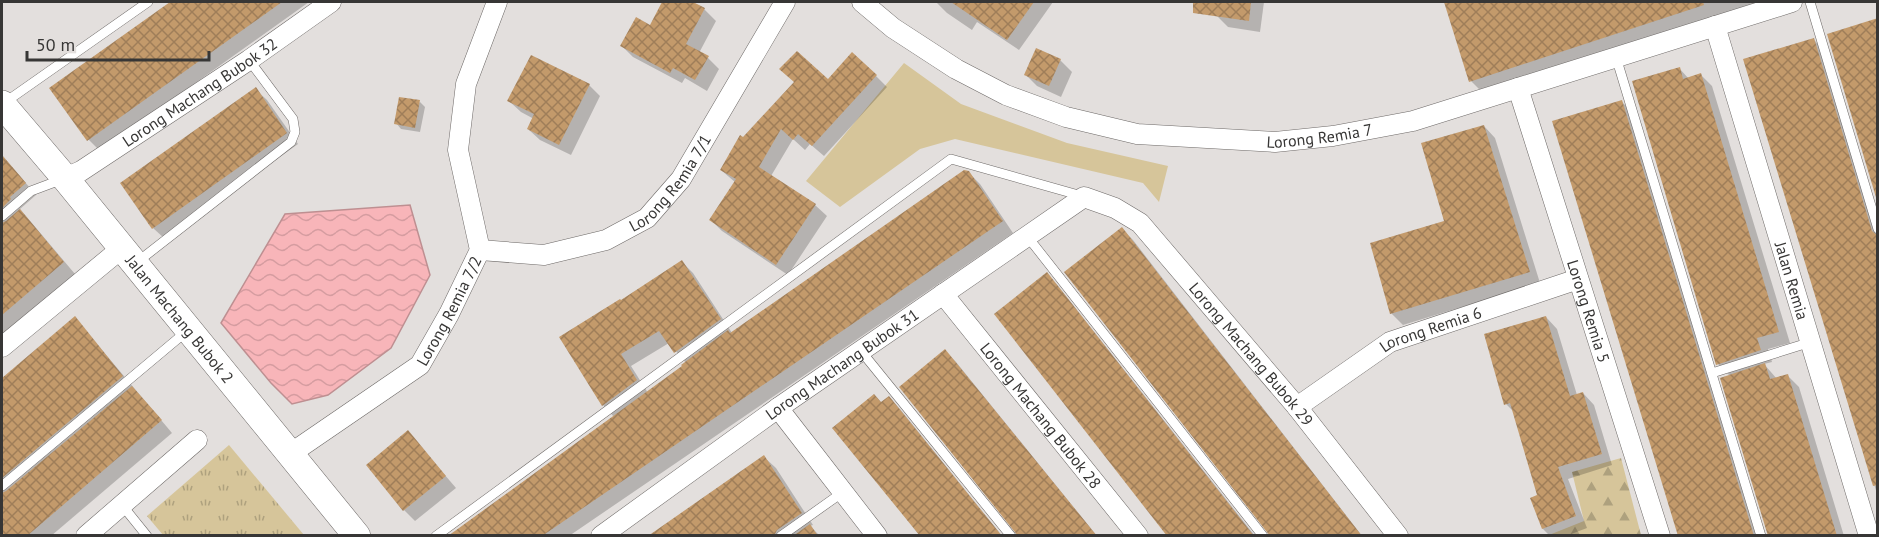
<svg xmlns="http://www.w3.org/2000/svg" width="1879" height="537" font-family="'PT Sans',sans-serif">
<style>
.grass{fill:url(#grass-tufts)}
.forest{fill:url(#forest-firs)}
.park{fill:#d6c59a}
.water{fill:url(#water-waves);stroke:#be8f91;stroke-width:1.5}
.shadow{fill:#0003;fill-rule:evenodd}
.building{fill:url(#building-cross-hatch)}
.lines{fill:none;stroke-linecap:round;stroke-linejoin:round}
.lane-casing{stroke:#6d6967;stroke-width:10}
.street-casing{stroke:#6d6967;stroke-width:21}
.secondary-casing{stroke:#6d6967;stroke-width:28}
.lane{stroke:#fff;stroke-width:9}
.street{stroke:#fff;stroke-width:20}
.secondary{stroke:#fff;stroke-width:27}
.labels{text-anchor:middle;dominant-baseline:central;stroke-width:4.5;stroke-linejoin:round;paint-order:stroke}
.street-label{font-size:16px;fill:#373635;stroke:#e3dfdd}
</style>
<defs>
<pattern id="grass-tufts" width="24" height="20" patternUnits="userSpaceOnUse" patternTransform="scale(1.5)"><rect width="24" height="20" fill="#d6c59a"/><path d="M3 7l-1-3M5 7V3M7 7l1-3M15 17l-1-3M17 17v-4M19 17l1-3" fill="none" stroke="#aea17e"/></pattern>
<pattern id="forest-firs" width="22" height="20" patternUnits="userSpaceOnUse" patternTransform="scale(1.5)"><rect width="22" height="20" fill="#d6c59a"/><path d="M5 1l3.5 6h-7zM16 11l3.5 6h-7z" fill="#aea17e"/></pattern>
<pattern id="water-waves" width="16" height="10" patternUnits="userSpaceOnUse" patternTransform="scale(1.5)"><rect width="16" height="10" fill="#f8b5b9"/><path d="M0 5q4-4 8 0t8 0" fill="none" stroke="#d59ca0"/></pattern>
<pattern id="building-cross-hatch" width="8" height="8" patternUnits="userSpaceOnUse" patternTransform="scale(1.5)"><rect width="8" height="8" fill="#c39a6b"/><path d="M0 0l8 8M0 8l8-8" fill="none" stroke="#9f7e59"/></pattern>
</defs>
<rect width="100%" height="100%" fill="#e3dfdd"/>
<polygon class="grass" points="229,445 304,535 163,535 147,516"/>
<polygon class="forest" points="1621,458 1641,535 1549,535 1584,521 1572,472"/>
<polygon class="park" points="904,63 961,104 1067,143 1168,166 1159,202 1143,183 955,139 920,149 840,207 806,181"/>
<polygon class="water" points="410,205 430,275 391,348 328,395 292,404 271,383 221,323 285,214"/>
<g class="shadow">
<polygon points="173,2 309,2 100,151 89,140 51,88"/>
<polygon points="664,2 690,2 704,9 716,21 699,53 708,58 719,69 707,91 685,78 682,83 633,57 622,46 650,27"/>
<polygon points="936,2 1053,2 1019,50 977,22 972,30 947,13"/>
<polygon points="1219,2 1264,2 1260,32 1228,27 1217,16"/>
<polygon points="1445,2 1765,2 1482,92 1471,81"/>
<polygon points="1813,39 1825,51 1878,227 1878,497 1745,60"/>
<polygon points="1060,60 1072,72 1061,97 1037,86 1026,75"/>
<polygon points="1679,68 1689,79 1701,75 1712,86 1790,343 1768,349 1772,362 1764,364 1777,379 1788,376 1799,387 1844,536 1769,536 1730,376 1718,364"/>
<polygon points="876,76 887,87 824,156 810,144 805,150 793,139 771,176 815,205 827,216 788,275 722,231 711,220 736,183 721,170 743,139 828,81"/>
<polygon points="589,85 600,96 571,155 540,140 528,129 534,119 521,112 509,101"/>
<polygon points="255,89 267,100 298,144 165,239 153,228"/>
<polygon points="420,102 425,107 420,132 401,129 396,123"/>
<polygon points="1622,102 1633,113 1761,536 1680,536"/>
<polygon points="1484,126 1495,138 1540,283 1403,325 1391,313 1446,222"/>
<polygon points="2,155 36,195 20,209 75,274 2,336"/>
<path d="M968,172l12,12 33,49 -444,303h-118l163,-119 -11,-12 -42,-68 60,-35 61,-40 11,11 39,60zM669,343l17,20 -38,30 -17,-27z"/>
<polygon points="1122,229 1133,240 1362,536 1270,536"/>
<polygon points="1047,274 1058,286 1255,536 1168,536"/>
<polygon points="1546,317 1557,329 1577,395 1583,393 1594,405 1612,465 1568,479 1587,528 1566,536 1550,536 1543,529 1532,498 1539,496 1514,412 1506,404"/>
<polygon points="75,318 172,433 51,536 2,536 2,380"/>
<polygon points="945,351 956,362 1097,536 1019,536"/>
<polygon points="888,398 900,409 1002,536 922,536 881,403"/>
<polygon points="408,432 456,488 415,521 404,510"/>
<polygon points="764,457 776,468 813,525 810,526 820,536 651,536"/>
</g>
<g class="building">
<polygon points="170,2 282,2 87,141 49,88"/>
<polygon points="662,2 693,2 705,8 686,44 709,56 695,80 673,68 670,73 620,46 636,17 650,25"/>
<polygon points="951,2 1034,2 1007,40"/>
<polygon points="1193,2 1251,2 1249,21 1193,13"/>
<polygon points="1444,2 1703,2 1704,5 1469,82"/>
<polygon points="1878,18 1878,204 1827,34"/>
<polygon points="1814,38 1872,231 1878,236 1878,485 1873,486 1743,59"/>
<polygon points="1036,48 1061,59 1049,86 1024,75"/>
<polygon points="797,51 828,79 852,52 877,75 812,146 798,134 793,140 781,129 759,167 816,204 776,265 709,220 736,179 720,170 740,135 743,137 794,82 779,69"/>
<polygon points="531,55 590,84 559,145 527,129 534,114 507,101"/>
<polygon points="1680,67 1683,79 1701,73 1779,332 1757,338 1761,350 1716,365 1632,81"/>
<polygon points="256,87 287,133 152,229 120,183"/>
<polygon points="399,97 420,100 415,128 394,124"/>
<polygon points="1622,100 1754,536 1678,536 1552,121"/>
<polygon points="1484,125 1530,272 1390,314 1370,243 1444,221 1421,143"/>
<polygon points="2,155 26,183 10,197 11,199 2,208"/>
<polygon points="964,170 969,171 1003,221 542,536 448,536 682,366 681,365 728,330 730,333"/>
<polygon points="20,209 64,262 2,315 2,223 6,221"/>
<polygon points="1122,227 1362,536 1270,536 1064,272"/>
<polygon points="682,260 721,319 674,353 659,331 621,354 637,380 602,406 559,337 620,299 621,300"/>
<polygon points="1047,272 1254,536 1167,536 994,314"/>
<polygon points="75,316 123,376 2,478 2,378"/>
<polygon points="1546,316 1570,396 1583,392 1602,454 1558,467 1576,516 1542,529 1530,498 1537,495 1510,403 1504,405 1484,334"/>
<polygon points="945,349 1097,536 1018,536 899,387"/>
<polygon points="1765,363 1770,379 1788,374 1837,536 1768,536 1720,378"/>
<polygon points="132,386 162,420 27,536 2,536 2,493 6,491"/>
<polygon points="874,394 881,402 889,396 1002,536 920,536 832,428"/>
<polygon points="408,430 446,476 403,511 366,465"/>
<polygon points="764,455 802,513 777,530 774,536 648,536"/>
<polygon points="810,524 818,536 793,536"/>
</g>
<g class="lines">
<g class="lane-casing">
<g id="lane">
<polyline points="1810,2 1878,229"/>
<polyline points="1616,57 1761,536"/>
<polyline points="4,103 148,2"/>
<polyline points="2,216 31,191 63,179"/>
<polyline points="1027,236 1263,536"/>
<polyline points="136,263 291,142 295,132 293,119 249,60"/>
<polyline points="861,351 1011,536"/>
<polyline points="1712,373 1811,342"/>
<polyline points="2,486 187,331"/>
<polyline points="122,505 147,536"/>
<polyline points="436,536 951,159 1082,196"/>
<polyline points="781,536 843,492"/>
</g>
</g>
<g class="street-casing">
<g id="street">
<path id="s1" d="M862,2l31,26 63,41 50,26 60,22 71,17 138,8 58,-6 80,-15 379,-119"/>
<path id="s2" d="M1715,26l154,510"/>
<path id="s3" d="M1518,88l142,448"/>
<path id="s4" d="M65,178l16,-7 168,-111 82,-58"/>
<path id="s5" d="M480,250l64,5 62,-15 41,-22 34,-39 104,-177"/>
<path id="s6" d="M943,294l195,242"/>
<polyline points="2,347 122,248"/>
<path id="s7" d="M1297,407l93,-65 188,-63"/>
<polyline points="778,408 877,536"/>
<path id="s8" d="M290,454l130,-89 29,-51 31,-64 -22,-100 8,-66 31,-82"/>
<polyline points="86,536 197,440"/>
<path id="s9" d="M601,536l177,-128 306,-211 31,11 25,15 157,184 101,129"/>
</g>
</g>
<g class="secondary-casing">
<g id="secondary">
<path id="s10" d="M2,104l63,74 292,358"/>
</g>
</g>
<use href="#lane" class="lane"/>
<use href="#street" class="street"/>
<use href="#secondary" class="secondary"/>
</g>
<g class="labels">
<g class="street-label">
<text stroke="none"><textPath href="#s4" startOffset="160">Lorong Machang Bubok 32</textPath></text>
<text stroke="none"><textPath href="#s1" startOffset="492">Lorong Remia 7</textPath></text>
<text stroke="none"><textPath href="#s5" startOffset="216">Lorong Remia 7/1</textPath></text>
<text stroke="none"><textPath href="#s2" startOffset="266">Jalan Remia</textPath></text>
<text stroke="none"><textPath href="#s8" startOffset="219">Lorong Remia 7/2</textPath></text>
<text stroke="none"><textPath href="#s3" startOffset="234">Lorong Remia 5</textPath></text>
<text stroke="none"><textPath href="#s10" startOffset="279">Jalan Machang Bubok 2</textPath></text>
<text stroke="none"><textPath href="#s7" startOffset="156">Lorong Remia 6</textPath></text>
<text stroke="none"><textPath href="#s9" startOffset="824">Lorong Machang Bubok 29</textPath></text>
<text stroke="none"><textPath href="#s9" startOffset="296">Lorong Machang Bubok 31</textPath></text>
<text stroke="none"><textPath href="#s6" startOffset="156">Lorong Machang Bubok 28</textPath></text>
</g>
</g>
<rect width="1879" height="537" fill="none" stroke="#373635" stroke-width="6"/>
<path d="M27 51v9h182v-9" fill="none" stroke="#373635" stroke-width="3"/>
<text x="36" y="51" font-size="18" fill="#373635" stroke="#e3dfdd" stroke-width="4.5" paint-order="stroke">50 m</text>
</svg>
